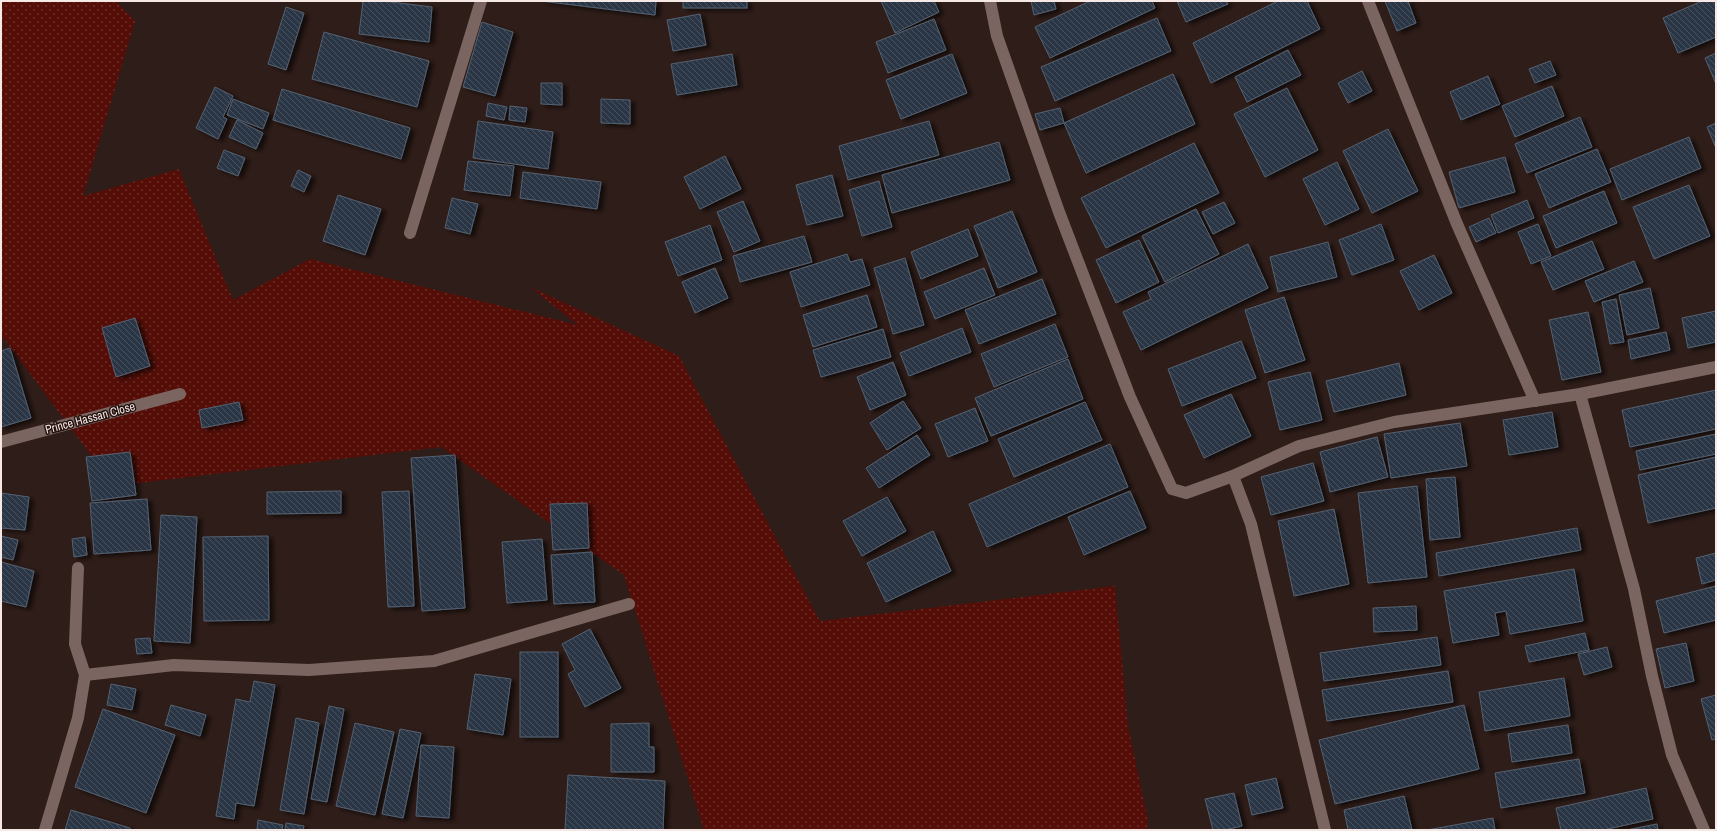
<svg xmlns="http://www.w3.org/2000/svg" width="1717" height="831" font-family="'Archivo Narrow',sans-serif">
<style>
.grass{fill:url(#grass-dots)}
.building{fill:url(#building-back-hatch);stroke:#546171;filter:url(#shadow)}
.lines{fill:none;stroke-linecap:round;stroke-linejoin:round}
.street{stroke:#7b6560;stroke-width:12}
.labels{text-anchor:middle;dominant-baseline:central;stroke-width:3;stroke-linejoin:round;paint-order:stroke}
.street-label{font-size:12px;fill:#f5e8e5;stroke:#251310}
</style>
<defs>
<pattern id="grass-dots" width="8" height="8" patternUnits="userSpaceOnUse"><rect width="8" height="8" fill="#540e07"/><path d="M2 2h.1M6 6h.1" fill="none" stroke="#6d312b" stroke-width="1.8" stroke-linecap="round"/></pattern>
<pattern id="building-back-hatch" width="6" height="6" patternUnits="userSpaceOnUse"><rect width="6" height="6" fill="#2a3645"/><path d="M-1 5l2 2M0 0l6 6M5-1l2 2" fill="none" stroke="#4a5360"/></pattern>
<filter id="shadow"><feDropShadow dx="4.5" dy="2.5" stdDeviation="2" flood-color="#0009"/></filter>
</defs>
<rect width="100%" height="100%" fill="#2f1d19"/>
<polygon class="grass" points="1,1 116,1 135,21 83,196 179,169 233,300 310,259 578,325 530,287 679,356 820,621 1115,586 1128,726 1148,821 1146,830 704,830 624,575 441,447 114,486 1,335"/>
<g class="building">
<polygon points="363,1 383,1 432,7 429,42 359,34"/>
<polygon points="541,1 656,1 655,15"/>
<rect x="683" y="1" width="64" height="7"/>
<polygon points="881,1 934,1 939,12 895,33"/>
<polygon points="1031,1 1054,1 1056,9 1034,15"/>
<polygon points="1090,1 1152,1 1155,8 1050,58 1035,27"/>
<polygon points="1177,1 1226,1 1228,4 1186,22"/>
<polygon points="1278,1 1307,1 1320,29 1211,83 1193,43"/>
<polygon points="1385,1 1408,1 1416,23 1397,31"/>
<polygon points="1702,1 1716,1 1716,37 1678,53 1663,18"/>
<polygon points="286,7 304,13 286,70 268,64"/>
<polygon points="700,14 706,45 673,51 667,20"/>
<polygon points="1157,18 1171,51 1055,101 1041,67"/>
<polygon points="934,19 946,50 888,73 876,42"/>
<polygon points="482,22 513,32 495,96 463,87"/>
<polygon points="324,32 429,61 417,107 312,79"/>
<polygon points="1288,50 1301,75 1247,102 1235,77"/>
<polygon points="1716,53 1716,84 1705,58"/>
<polygon points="732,54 737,85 677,95 671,64"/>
<polygon points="952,54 967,93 901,119 886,80"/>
<polygon points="1550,61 1556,75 1535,83 1529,69"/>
<polygon points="1362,71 1372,91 1348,103 1338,83"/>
<polygon points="1173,74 1195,124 1086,173 1064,123"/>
<polygon points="1488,76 1500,104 1461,120 1450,92"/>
<polygon points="541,83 562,83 562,105 541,104"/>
<polygon points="1552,86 1564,116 1515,137 1502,106"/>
<polygon points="215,87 233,96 223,117 227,119 218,139 196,128"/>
<polygon points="1287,88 1318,150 1265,177 1234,114"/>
<polygon points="282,89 410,128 401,159 273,120"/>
<polygon points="233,99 269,113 263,129 227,115"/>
<polygon points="601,99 630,100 630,124 601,123"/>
<polygon points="488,103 507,107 504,120 486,116"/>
<polygon points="510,106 527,108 525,122 509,120"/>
<polygon points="1060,108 1064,123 1040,130 1035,114"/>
<polygon points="1580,117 1592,147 1527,173 1515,144"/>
<polygon points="237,120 263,133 256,149 229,137"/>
<polygon points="478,121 553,132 548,169 473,158"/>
<polygon points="929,121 939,155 848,180 839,146"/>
<polygon points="1716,123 1716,148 1707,127"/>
<polygon points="1388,129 1418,191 1372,213 1343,151"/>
<polygon points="1689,137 1701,168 1622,200 1610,169"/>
<polygon points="999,142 1010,180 892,213 882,175"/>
<polygon points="1194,143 1219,193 1106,248 1081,198"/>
<polygon points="1597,149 1611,182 1549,208 1535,174"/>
<polygon points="224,150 245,158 238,176 217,168"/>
<polygon points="725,156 741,189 700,209 684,177"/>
<polygon points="1505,157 1515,192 1459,208 1449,172"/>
<polygon points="468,161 514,166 510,196 464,190"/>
<polygon points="1337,162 1359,209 1325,225 1303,179"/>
<polygon points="298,170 311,176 304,192 291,186"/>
<polygon points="523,172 601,182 597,209 520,198"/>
<polygon points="832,175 843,216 807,225 796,185"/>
<polygon points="879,181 892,227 862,236 849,190"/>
<polygon points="1689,185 1710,236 1654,259 1633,207"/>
<polygon points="1604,191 1617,223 1556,248 1543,216"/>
<polygon points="338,195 381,209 365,255 323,241"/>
<polygon points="452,198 478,204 470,234 445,228"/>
<polygon points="1527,200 1534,218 1498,233 1491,215"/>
<polygon points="743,201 760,241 734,252 717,212"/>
<polygon points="1224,202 1235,223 1213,234 1202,212"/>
<polygon points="1196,209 1219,254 1165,282 1142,236"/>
<polygon points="1012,211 1037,272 998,288 974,226"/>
<polygon points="1489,218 1496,233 1476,242 1469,227"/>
<polygon points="1381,224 1394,260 1352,275 1339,240"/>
<polygon points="1538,224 1551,256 1531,264 1518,232"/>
<polygon points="710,225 722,260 678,276 665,242"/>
<polygon points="968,229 978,256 921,279 911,252"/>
<polygon points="804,236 812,262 740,282 733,256"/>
<polygon points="1139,240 1159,282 1116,303 1096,260"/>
<polygon points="1592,241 1604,269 1553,290 1541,262"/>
<polygon points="1328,242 1337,277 1278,292 1270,257"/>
<polygon points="1248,244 1268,288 1141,350 1123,312 1151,299 1148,292"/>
<polygon points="847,254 850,262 862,259 870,285 801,307 790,272"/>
<polygon points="1434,255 1452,293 1419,310 1400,271"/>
<polygon points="905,258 924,325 893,334 874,268"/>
<polygon points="1634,261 1643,282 1594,302 1585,281"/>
<polygon points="715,268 728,298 695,313 682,282"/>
<polygon points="984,268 995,295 935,319 924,292"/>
<polygon points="1042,279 1056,314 979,344 965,310"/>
<polygon points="1650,288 1659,328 1627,335 1619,295"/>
<polygon points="867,295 877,327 813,347 803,315"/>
<polygon points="1284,297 1305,360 1265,373 1245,310"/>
<polygon points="1616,299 1624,342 1610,344 1602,302"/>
<polygon points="1716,311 1716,342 1688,348 1682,318"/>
<polygon points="1588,312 1601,372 1562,380 1549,320"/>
<polygon points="135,318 150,366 116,377 102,328"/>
<polygon points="1055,324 1068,357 994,387 981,354"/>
<polygon points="962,328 971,352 909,376 900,353"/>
<polygon points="883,329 891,357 821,377 813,350"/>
<polygon points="1666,332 1670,350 1631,359 1628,340"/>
<polygon points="1241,341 1256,378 1182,406 1168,369"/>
<polygon points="10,348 31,418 1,427 1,351"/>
<polygon points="1068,359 1083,399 991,436 975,398"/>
<polygon points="893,362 906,395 870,410 857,377"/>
<polygon points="1399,363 1406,395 1334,412 1326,381"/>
<polygon points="1310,372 1322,420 1280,430 1268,382"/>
<polygon points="1716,390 1716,429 1630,447 1622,410"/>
<polygon points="1231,394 1251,436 1204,458 1184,415"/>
<polygon points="903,401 921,428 887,450 870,423"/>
<polygon points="239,402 243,420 202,428 199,410"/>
<polygon points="1085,402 1102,440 1014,477 998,439"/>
<polygon points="975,408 988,441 948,457 935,424"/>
<polygon points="1552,412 1558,447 1509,455 1503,420"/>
<polygon points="1460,423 1467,466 1391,478 1384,434"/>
<polygon points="1716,434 1716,454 1640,470 1636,451"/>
<polygon points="917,435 930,455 879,488 866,468"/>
<polygon points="1377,437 1388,477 1330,492 1320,452"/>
<polygon points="1110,444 1128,487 987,547 969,504"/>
<polygon points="130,452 136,495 92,501 86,457"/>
<polygon points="455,455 465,608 422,611 411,458"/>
<polygon points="1716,457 1716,508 1648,523 1638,475"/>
<polygon points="1313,463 1324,501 1271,515 1261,477"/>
<polygon points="1455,477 1460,537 1430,540 1426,479"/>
<polygon points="1417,486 1427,577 1368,583 1358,493"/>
<polygon points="341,491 341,513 267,514 267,492"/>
<polygon points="409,491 414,606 388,607 382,492"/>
<polygon points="1130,491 1146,528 1084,555 1068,517"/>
<polygon points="1,493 29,497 25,530 1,528"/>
<polygon points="887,497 906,531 862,556 843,521"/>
<polygon points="147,499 151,550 94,554 90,503"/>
<polygon points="587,503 589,548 553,550 550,504"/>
<polygon points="1334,509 1349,584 1294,596 1278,521"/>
<polygon points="161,515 197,517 190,643 154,641"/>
<polygon points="1577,528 1581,550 1439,576 1436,553"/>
<polygon points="933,531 951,571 886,602 867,563"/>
<polygon points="1,536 18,540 13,560 1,557"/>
<polygon points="268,536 269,620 204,621 203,537"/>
<polygon points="85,537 87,555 74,557 72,539"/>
<polygon points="542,539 547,600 507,603 502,542"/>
<polygon points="592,552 595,602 554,604 551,555"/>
<polygon points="1716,553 1716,580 1702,584 1696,558"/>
<polygon points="1,562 34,571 26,607 1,601"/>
<polygon points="1574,569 1583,621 1510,634 1506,611 1495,613 1499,635 1453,643 1444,591"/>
<polygon points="1716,586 1716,620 1664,633 1656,601"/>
<polygon points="1416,606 1417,630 1374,632 1373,608"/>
<polygon points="590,629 621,688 585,707 568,674 575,670 562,644"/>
<polygon points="1585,633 1589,650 1529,662 1525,646"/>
<polygon points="1437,637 1441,665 1324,681 1320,653"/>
<polygon points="150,638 152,653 137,654 135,639"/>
<polygon points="1686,643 1694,681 1665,688 1656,649"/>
<polygon points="1607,647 1612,667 1584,675 1578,654"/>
<rect x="520" y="652" width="38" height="85"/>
<polygon points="1448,671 1453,702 1327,721 1322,690"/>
<polygon points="475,674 511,679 503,735 467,729"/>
<polygon points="1564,678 1570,716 1485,731 1479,692"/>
<polygon points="254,681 275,685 254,806 236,803 234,819 216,816 236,699 250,702"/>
<polygon points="111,684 136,689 132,710 107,705"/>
<polygon points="1716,695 1716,739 1712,740 1701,699"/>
<polygon points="171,705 206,715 200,736 165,725"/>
<polygon points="1464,705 1479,769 1335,804 1319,740"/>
<polygon points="329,706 344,709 327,802 311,799"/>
<polygon points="103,709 175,735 146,813 75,787"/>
<polygon points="296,718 319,723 304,814 280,810"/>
<polygon points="355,723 394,732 375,815 336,806"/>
<polygon points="649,723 649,747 654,747 654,772 611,772 611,724"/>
<polygon points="1568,725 1572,753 1512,762 1508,734"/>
<polygon points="400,729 421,733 403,818 382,814"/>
<polygon points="421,745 454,747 449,818 416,816"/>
<polygon points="1579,759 1585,793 1501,808 1495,773"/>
<polygon points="568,775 665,781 663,830 565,830"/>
<polygon points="1276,778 1283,808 1252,815 1245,785"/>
<polygon points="1646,788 1653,819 1603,830 1561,830 1556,808"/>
<polygon points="1234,793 1242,826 1225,830 1213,830 1205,799"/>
<polygon points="1404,796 1412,830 1348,830 1344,810"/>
<polygon points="71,810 130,828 130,830 65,830"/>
<polygon points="1493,818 1495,830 1427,830"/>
<polygon points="258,820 283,825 282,830 257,830"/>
<polygon points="286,823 304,826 303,830 285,830"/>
<polygon points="1657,824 1658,830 1627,830"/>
</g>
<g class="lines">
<g class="street">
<polyline points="990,1 997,36 1059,212 1130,397 1172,489 1186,493 1233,476 1299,446 1394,422 1580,394 1716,367"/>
<polyline points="1368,1 1457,224 1535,401"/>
<polyline points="410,233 481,1"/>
<polyline points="1580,394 1634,589 1652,676 1672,755 1704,830"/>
<polyline points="1,442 180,394"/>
<polyline points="1233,476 1251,524 1325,830"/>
<polyline points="85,675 174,665 309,670 434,661 629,604"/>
<polyline points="45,830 78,718 85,675 75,644 78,568"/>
</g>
</g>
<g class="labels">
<g class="street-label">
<text transform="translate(90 418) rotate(-15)">Prince Hassan Close</text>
</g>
</g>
<rect width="1717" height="831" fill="none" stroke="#f5e8e5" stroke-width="4"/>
</svg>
